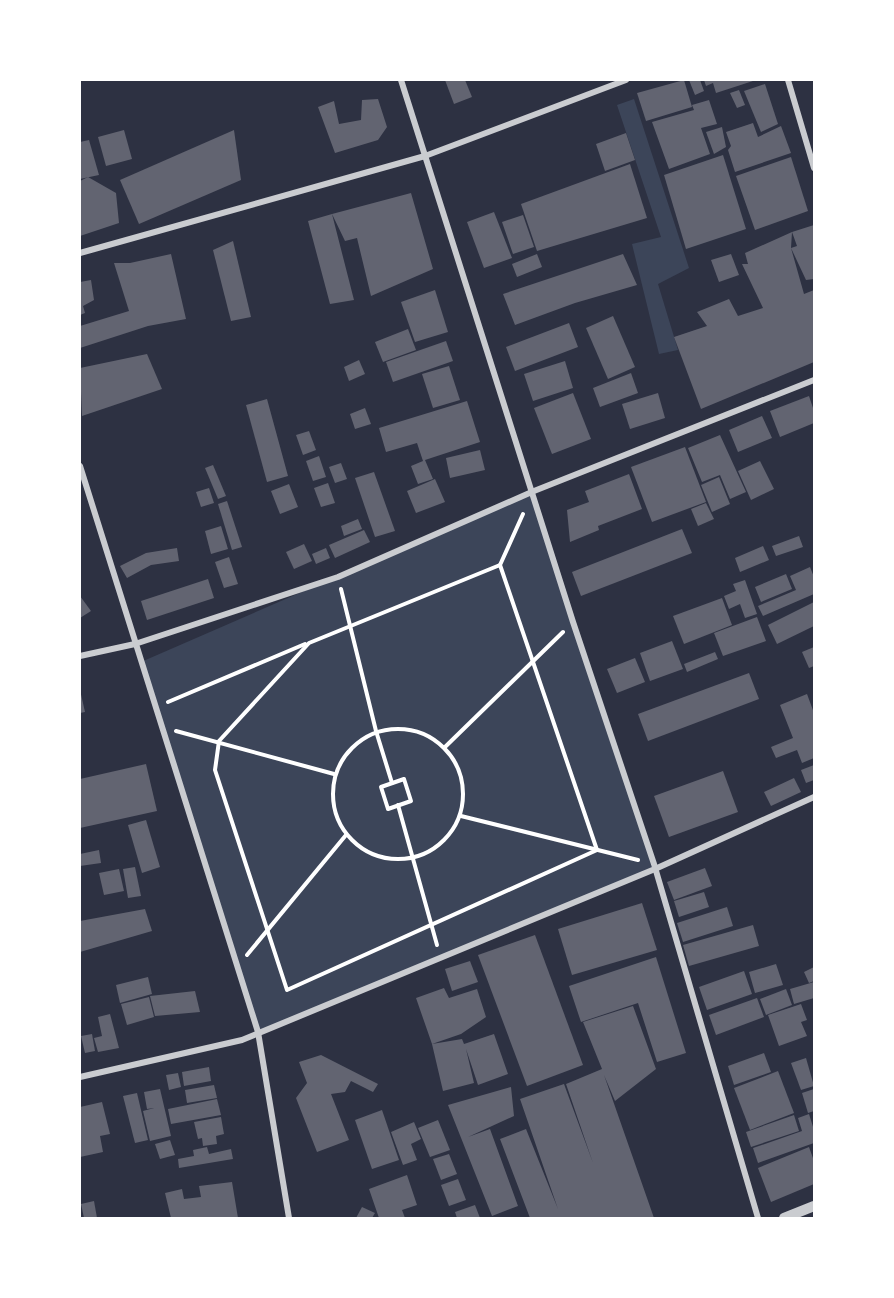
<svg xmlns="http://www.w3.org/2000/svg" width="894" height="1298" font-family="'Exo 2',sans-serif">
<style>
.green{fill:#3c4559}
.building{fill:#626471}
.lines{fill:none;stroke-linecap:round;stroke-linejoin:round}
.path{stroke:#fff;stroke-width:4}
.minor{stroke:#caccd0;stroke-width:6}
.tertiary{stroke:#caccd0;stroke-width:10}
</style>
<rect width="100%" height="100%" fill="#2d3142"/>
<g class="green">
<polygon points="634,99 689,268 658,284 678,350 659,354 632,244 661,237 617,105"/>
<polygon points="534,491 655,869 258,1032 141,662"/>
</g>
<g class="building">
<polygon points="445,80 465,80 472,97 454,104"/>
<polygon points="684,80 692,107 646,121 637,93"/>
<polygon points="689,80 700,80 704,91 695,95"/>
<polygon points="704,80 756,80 716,93 713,83 706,86"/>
<polygon points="765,84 778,124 761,132 744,91"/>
<polygon points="739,90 745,105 737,108 730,93"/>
<polygon points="378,99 387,127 378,140 335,153 318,107 334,101 339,124 361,120 362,100"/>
<polygon points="709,100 717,124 701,128 710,154 669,169 652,122 694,110 692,105"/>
<polygon points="753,123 758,137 781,126 791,153 735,172 728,150 731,146 726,132"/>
<polygon points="722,127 726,147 714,154 706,132"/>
<polygon points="124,130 132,159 106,166 98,137"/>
<polygon points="234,130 241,180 139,224 120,180"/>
<polygon points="626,133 635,160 605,171 596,144"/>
<polygon points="89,140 99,175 80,179 80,142"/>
<polygon points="723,155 746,229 686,249 664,175"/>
<polygon points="791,157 808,211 755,230 736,176"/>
<polygon points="630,164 647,218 537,251 521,204"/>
<polygon points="88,177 116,193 119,223 80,236 80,181"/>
<polygon points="411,193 433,269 371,296 357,238 345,241 332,214 354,300 330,304 308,221 332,214"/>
<polygon points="494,212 512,258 484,268 467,222"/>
<polygon points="523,215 534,247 513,254 502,222"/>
<polygon points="814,225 814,279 806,280 791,248 804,294 814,290 814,362 701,409 674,337 707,326 697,312 729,299 738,316 763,308 742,264 748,264 745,253 792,232 791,248 797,246 792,232"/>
<polygon points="233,241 251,317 231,321 213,250"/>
<polygon points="171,254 186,319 148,326 80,348 80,326 129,311 114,263 130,263"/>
<polygon points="537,254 542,267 517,277 512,264"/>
<polygon points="623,254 637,285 575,303 515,325 503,294"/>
<polygon points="731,254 739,275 719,282 711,260"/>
<polygon points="91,280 94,300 83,306 85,313 80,315 80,282"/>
<polygon points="435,290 448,332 415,342 401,302"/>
<polygon points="613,316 635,367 608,379 586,328"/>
<polygon points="569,323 578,347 515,371 506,347"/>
<polygon points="408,329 416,350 383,362 375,342"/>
<polygon points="446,341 453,361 393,382 386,362"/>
<polygon points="147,354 162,389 82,416 80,368"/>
<polygon points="359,360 365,374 349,381 344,367"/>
<polygon points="565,361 573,388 533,401 524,374"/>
<polygon points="449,366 460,400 433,408 422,374"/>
<polygon points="631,373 638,393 600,407 593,388"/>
<polygon points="573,393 591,439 552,454 534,408"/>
<polygon points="658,393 665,418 630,429 622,404"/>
<polygon points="809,396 814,411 814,423 780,437 770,411"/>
<polygon points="267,399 288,476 267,482 246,405"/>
<polygon points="467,401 480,442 425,460 433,479 418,484 411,466 423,461 417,443 386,452 379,428"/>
<polygon points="365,408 371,424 355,429 350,414"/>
<polygon points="762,416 772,438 738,452 729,430"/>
<polygon points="309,431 316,450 303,455 296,435"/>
<polygon points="720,435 746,492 730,499 720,475 702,482 688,448"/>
<polygon points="685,447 706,502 652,522 631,467"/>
<polygon points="480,450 485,470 450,478 446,458"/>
<polygon points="319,456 326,477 313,481 306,461"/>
<polygon points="760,461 774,489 751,500 738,471"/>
<polygon points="341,463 347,479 335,483 329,467"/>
<polygon points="213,465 226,496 218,499 205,468"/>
<polygon points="374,472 395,531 375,537 355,478"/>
<polygon points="629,474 642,509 598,526 599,530 570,542 567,510 589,502 585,491"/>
<polygon points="719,477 730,504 712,512 701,485"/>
<polygon points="435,479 445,502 416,513 407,491"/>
<polygon points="328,483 335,503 321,507 314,488"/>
<polygon points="289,484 298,507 280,514 271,491"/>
<polygon points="209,488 214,503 201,507 196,492"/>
<polygon points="227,501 242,547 232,550 218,504"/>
<polygon points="706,503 714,519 698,526 691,509"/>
<polygon points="358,519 362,529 344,536 341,526"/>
<polygon points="221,526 228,549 211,554 205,531"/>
<polygon points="682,529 692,553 581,596 572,572"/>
<polygon points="364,530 370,542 335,558 329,545"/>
<polygon points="799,536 803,547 776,556 772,546"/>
<polygon points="304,544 312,561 294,569 286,552"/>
<polygon points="763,546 769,560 740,572 735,558"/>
<polygon points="177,548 179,561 151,565 127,578 120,566 146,553"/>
<polygon points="326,548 330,558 316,564 312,554"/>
<polygon points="229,557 238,584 224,588 215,562"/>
<polygon points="810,567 814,577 814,594 763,616 758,606 796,590 790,576"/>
<polygon points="786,574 792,589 761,602 755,587"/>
<polygon points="208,579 214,598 147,620 141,601"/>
<polygon points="745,580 757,614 745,618 740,604 729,609 724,596 736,591 733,584"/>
<polygon points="80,596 91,611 80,618"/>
<polygon points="722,598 732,625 684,644 673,616"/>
<polygon points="814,602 814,626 777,644 768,625"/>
<polygon points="757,617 766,641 723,656 714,633"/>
<polygon points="672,641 683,669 650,681 640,653"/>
<polygon points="814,647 814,666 809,668 802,652"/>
<polygon points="715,652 718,659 687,672 684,664"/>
<polygon points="635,658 645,682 617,693 607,669"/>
<polygon points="749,673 759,699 648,741 638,714"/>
<polygon points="80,690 85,712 80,713"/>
<polygon points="807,694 814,713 814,758 802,763 797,750 776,758 771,747 793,738 780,705"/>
<polygon points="146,764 157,811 80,828 80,779"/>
<polygon points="814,765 814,780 806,783 801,770"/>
<polygon points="723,771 738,812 669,837 654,796"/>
<polygon points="794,778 801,792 771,806 764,792"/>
<polygon points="146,820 160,867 142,873 128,825"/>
<polygon points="99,850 101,863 80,866 80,854"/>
<polygon points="135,867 141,896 128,898 123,869"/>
<polygon points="705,868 712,886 674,900 667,882"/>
<polygon points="119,869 124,891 104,895 99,873"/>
<polygon points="704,892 709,907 679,917 674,901"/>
<polygon points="642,903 657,950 572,975 558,929"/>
<polygon points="727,907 733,926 683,942 677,923"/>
<polygon points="145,909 152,931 80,952 80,921"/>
<polygon points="753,925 759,946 689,966 683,945"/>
<polygon points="535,935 583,1065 527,1086 478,955"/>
<polygon points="656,957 686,1053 657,1062 638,1003 581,1022 569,986"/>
<polygon points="470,961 478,982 452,991 445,969"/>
<polygon points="776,964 783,985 755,993 749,972"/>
<polygon points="814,967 814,981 809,983 804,972"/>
<polygon points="744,971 752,994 707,1010 699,987"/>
<polygon points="148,977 152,994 120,1003 116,985"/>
<polygon points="814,982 814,998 794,1004 790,989"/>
<polygon points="444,988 449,998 477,989 486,1017 461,1034 432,1044 462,1039 464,1044 494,1034 508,1074 478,1085 466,1049 474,1083 443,1091 432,1044 416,998"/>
<polygon points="786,989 792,1005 766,1015 760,999"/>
<polygon points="195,991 200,1012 155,1016 150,996"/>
<polygon points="149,997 154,1017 127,1025 121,1004"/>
<polygon points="757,998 764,1017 716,1035 709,1015"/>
<polygon points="801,1004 807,1020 801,1022 807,1036 779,1046 768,1015"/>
<polygon points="633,1006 656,1069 615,1101 604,1075 654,1218 530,1218 500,1139 526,1129 558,1209 520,1099 564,1084 593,1163 566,1084 602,1069 583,1022"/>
<polygon points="110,1014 119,1048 98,1052 94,1038 102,1036 98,1017"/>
<polygon points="92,1034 95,1051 85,1053 81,1036"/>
<polygon points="764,1053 771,1072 734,1085 728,1066"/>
<polygon points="321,1055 378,1084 373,1092 351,1081 345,1092 331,1094 349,1140 317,1152 296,1098 307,1083 299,1062"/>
<polygon points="806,1058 814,1086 801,1090 791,1063"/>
<polygon points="209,1067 211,1081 184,1086 182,1072"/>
<polygon points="778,1071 794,1113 750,1130 734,1088"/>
<polygon points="178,1073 181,1087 169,1090 166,1075"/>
<polygon points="214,1085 217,1098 187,1103 185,1090"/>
<polygon points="511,1087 514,1116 468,1137 490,1129 518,1206 492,1216 448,1105"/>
<polygon points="160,1089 171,1136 150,1141 143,1111 154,1108 147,1109 144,1092"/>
<polygon points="814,1089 814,1111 808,1113 802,1093"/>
<polygon points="137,1093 148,1140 135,1143 123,1096"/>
<polygon points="217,1099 221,1115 171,1124 168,1109"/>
<polygon points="102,1102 110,1134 100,1136 103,1152 80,1157 80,1107"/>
<polygon points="382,1110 399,1160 372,1169 355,1120"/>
<polygon points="809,1114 814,1130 814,1143 758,1163 753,1148 802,1131 798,1118"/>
<polygon points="794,1115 799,1131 751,1147 746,1132"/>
<polygon points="221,1117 224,1134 216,1136 217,1144 203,1146 202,1138 198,1139 194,1122"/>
<polygon points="438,1120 450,1150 430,1157 418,1128"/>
<polygon points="414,1122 421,1139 411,1144 417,1160 403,1165 391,1132"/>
<polygon points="170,1140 175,1155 160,1159 155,1144"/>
<polygon points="207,1147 209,1154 231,1149 233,1159 179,1168 178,1159 194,1156 193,1150"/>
<polygon points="809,1147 814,1161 814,1184 771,1202 758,1168"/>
<polygon points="449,1154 457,1174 441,1180 433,1159"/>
<polygon points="407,1175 417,1205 402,1210 405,1218 379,1218 369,1189"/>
<polygon points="458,1179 466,1200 449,1206 441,1185"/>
<polygon points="232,1182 238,1218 171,1218 165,1193 182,1189 184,1199 201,1197 199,1186"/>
<polygon points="94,1201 97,1218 84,1218 81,1204"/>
<polygon points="475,1205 480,1218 457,1218 455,1212"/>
<polygon points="362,1207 375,1213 372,1218 356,1218"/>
</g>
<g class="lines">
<g class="path">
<polygon points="500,565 597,850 287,990 215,770 219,741 309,643"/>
<polyline points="500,565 523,514"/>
<polyline points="341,589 376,731 392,783"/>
<polyline points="168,702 305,644"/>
<circle cx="398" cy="794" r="65"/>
<polyline points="176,731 334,774"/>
<polyline points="445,747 563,632"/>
<polygon points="404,779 411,801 388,809 381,787"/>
<polyline points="398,805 437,945"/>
<polyline points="461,816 638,860"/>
<polyline points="247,955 346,835"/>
</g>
<g class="minor">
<polyline points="401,80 573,622 654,864 758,1218"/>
<polyline points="788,80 814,168"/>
<polyline points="80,253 425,156 626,80"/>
<polyline points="80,466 258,1032 289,1218"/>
<polyline points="80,656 135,644 338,577 534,491 814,380"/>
<polyline points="80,1077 242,1040 655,869 814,797"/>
</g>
<polyline class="tertiary" points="784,1218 814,1206"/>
</g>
<rect width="894" height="1298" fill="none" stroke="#ffffff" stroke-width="162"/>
</svg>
